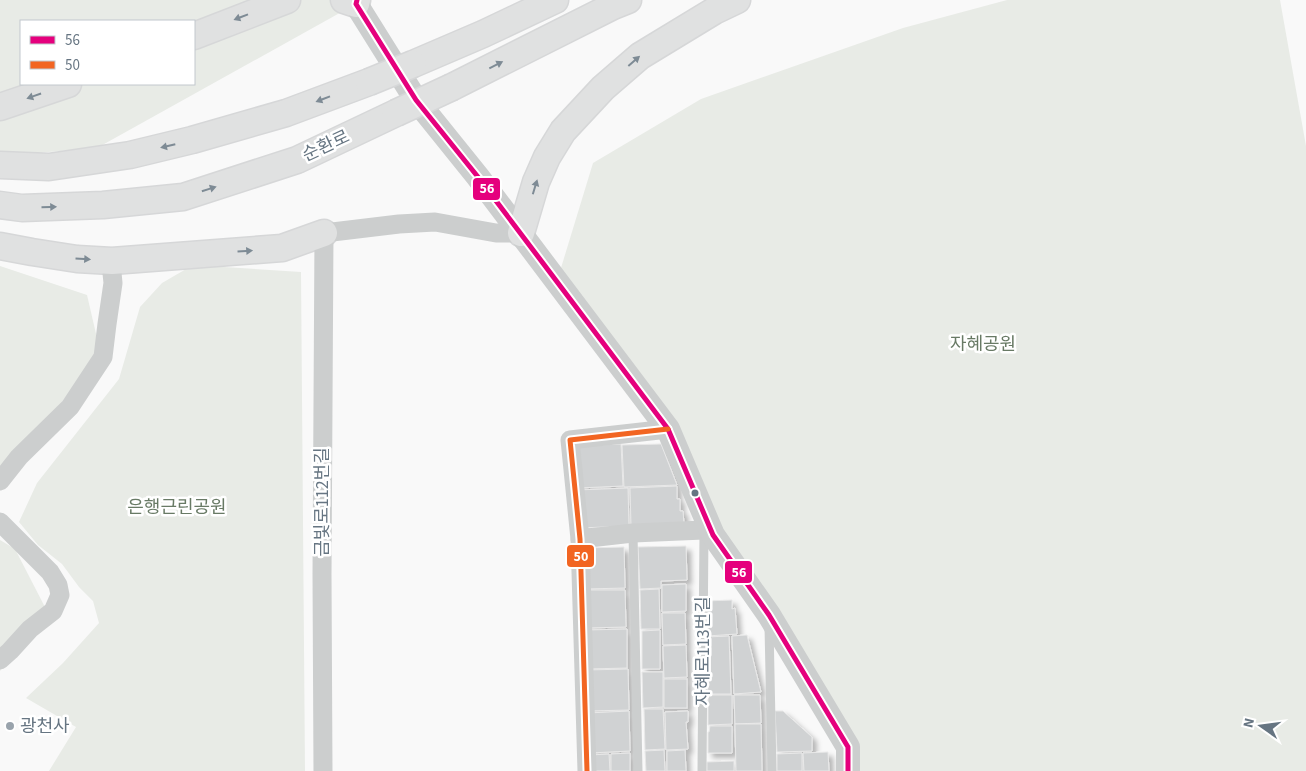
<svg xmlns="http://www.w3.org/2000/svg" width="1306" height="771" font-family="'Source Sans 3','Noto Sans KR',sans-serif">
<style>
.green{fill:#e8ebe6;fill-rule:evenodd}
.building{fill:#d0d2d3;stroke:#e8e8e8;filter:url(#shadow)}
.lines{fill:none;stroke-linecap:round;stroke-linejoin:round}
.secondary-casing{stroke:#d6d7d8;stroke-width:29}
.service{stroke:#cccece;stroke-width:9}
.minor{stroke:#cccece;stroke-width:19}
.tertiary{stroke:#cccece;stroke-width:24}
.secondary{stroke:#e0e1e1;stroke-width:26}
.secondary-bridge-casing{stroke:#d6d7d8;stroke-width:29;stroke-linecap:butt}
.secondary-bridge{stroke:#e0e1e1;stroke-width:26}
.bus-1-casing{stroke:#fff;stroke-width:9}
.bus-2-casing{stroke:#fff;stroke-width:9}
.bus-1{stroke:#e5007d;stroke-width:5}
.bus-2{stroke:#f26522;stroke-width:5}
.oneway{fill:#7e8b95}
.bus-dot{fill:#667582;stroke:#fff;stroke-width:2}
.poi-dot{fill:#99a3ac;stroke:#fff;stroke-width:2}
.labels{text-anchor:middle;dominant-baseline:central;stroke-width:5;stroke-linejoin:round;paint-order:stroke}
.street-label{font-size:18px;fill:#667582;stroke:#fff}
.park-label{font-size:18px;fill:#687a65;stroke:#fff}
.poi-label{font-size:18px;fill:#667582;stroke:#fff;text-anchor:start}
.line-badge{stroke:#fff;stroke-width:2}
.badge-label{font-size:14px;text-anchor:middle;font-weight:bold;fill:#fff}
</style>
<defs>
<filter id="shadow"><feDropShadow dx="4.5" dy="4.5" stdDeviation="2.5" flood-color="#0004"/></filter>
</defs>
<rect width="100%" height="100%" fill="#f9f9f9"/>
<g class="green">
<path d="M0,0h363l-266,148 -97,8zM21,21h173v63h-173z"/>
<polygon points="1007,0 1280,0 1306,146 1306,771 848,771 769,615 668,429 557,281 593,163 701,99 903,28"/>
<polygon points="193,265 301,272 305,771 49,771 76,727 26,698 63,663 99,623 93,601 79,587 62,564 38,545 19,522 37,483 119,379 140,307 162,283"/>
<polygon points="0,266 87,295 100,351 0,485"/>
<polygon points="0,540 15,549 48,613 0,671"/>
</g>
<g class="building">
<polygon points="621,444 623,486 578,488 576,446"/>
<polygon points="661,444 677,485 624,487 622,445"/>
<polygon points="677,486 677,499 680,499 680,511 683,511 684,524 631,526 630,488"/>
<polygon points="628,488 629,526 579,528 577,490"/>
<polygon points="686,546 687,580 661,581 661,588 640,589 638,547"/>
<polygon points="624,547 625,588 585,589 584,548"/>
<polygon points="686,584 686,611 662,612 662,585"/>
<polygon points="659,589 660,629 641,629 640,590"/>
<polygon points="585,590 625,590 626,627 586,628"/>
<polygon points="732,600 732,609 735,608 737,634 707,636 705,601"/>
<polygon points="662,613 685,613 686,644 663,645"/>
<polygon points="627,629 627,668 587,669 587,630"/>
<polygon points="660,630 660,669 642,669 642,631"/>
<polygon points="747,635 761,692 734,694 732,636"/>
<polygon points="729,636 731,694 708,694 706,637"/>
<polygon points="686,645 687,677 664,678 663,646"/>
<polygon points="628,669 629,710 588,711 587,670"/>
<polygon points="642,672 663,672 663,707 643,708"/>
<rect x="664" y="679" width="23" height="29"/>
<polygon points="708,695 732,695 732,724 708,725"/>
<polygon points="734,695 760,695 761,723 735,724"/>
<polygon points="644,709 663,709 665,749 645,750"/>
<polygon points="629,711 630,751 590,753 588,713"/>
<polygon points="688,711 688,722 686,722 688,749 666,750 665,712"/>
<polygon points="775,711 783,711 812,737 812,751 777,752"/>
<polygon points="735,724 761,724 762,771 736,771"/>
<polygon points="710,726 732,726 732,753 708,753 708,732 709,732"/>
<polygon points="664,750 665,771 646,771 645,751"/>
<polygon points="685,750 686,771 667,771 667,751"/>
<polygon points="828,752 829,771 804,771 803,753"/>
<polygon points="630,753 630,771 611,771 611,754"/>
<polygon points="802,753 802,771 777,771 777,754"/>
<polygon points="609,754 610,771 590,771 589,755"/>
<polygon points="734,761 734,771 707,771 707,762"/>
</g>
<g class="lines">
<g class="secondary-casing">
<g id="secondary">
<polyline points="344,0 356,4 357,0"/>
<polyline points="194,36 287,0"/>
<polyline points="413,64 483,34 555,0"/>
<polyline points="452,87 613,6 628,0"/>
<polyline points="0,107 68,84"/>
<polyline points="0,165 49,167 130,155 192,140 286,113 369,82"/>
<polyline points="0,205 22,208 103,205 183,197 297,160 396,113"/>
<polyline points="521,233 536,182 547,157 563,131 603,88 640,56 714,11 737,0"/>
<polyline points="0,246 32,252 77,259 112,261 282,248 324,233"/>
</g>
</g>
<g class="service">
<polyline points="633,533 638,771"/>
<polyline points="769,626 772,771"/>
<polyline points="702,771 704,531"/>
</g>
<g class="minor">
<polyline points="0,481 19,457 70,407 103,357 107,324 113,283 112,273 112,261"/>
<polyline points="0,522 50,572 58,585 60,595 53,611 30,629 10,651 0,660"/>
<polyline points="580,539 633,533 704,530 713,535"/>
<polyline points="323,771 322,574 324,233 399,224 435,222 496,233 521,233"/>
<polyline points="587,771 580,539 570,440 668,429"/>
</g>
<polyline class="tertiary" points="356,4 416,100 478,177 668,429 713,535 769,615 848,747 848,771"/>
<use href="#secondary" class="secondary"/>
<g class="secondary-bridge-casing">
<g id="secondary-bridge">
<polyline points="369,82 413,64"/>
<polyline points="396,113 452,87"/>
</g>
</g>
<use href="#secondary-bridge" class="secondary-bridge"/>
<g class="bus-1-casing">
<polyline id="bus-1" points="357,0 356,4 416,100 478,177 668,429 713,535 769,615 848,747 848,771"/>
</g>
<g class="bus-2-casing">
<polyline id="bus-2" points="587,771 580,539 570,440 668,429"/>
</g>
<use href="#bus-1" class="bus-1"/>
<use href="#bus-2" class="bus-2"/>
</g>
<defs><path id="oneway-solid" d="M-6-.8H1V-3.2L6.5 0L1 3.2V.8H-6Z" transform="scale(1.25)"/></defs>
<g class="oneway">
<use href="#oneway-solid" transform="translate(241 17) rotate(159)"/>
<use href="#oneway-solid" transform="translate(634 61) rotate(-41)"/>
<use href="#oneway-solid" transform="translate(496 65) rotate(-27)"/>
<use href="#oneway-solid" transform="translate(34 96) rotate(161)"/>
<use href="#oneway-solid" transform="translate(323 99) rotate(159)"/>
<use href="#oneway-solid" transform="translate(168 146) rotate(167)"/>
<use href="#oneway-solid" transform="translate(535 187) rotate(-73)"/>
<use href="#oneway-solid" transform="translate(209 189) rotate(-18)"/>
<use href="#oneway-solid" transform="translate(49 207) rotate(-2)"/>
<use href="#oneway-solid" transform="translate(245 251) rotate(-4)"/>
<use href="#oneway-solid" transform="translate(83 259) rotate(4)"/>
</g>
<circle class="bus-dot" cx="695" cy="493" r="4.5"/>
<circle class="poi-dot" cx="10" cy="726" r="5"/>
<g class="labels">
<g class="street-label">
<text transform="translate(326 146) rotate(-25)">순환로</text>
<text transform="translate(322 502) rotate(-90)">금빛로112번길</text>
<text transform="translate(703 651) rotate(-90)">자혜로113번길</text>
</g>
<g class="park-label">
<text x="983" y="344">자혜공원</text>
<text x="177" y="507">은행근린공원</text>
</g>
<g class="poi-label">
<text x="20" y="726">광천사</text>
</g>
</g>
<g class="line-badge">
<rect x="472" y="177" width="29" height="24" rx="5" fill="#e5007d"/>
<rect x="566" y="544" width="29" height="24" rx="5" fill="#f26522"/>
<rect x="724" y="560" width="29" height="24" rx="5" fill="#e5007d"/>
</g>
<g class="badge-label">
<text x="487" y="193">56</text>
<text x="581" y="561">50</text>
<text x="739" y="577">56</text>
</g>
<rect x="20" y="20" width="175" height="65" fill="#ffffff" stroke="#c2c8cd"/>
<rect x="30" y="36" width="25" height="8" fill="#e5007d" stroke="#c2c8cd"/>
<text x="65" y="45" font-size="15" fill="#667582">56</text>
<rect x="30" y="61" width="25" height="8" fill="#f26522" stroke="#c2c8cd"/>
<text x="65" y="70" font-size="15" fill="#667582">50</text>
<g transform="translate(1261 726) rotate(284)" stroke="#ffffff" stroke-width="4" paint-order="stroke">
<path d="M0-4L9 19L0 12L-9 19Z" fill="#667582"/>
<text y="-8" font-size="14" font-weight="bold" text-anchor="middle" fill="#667582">N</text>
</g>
</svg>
